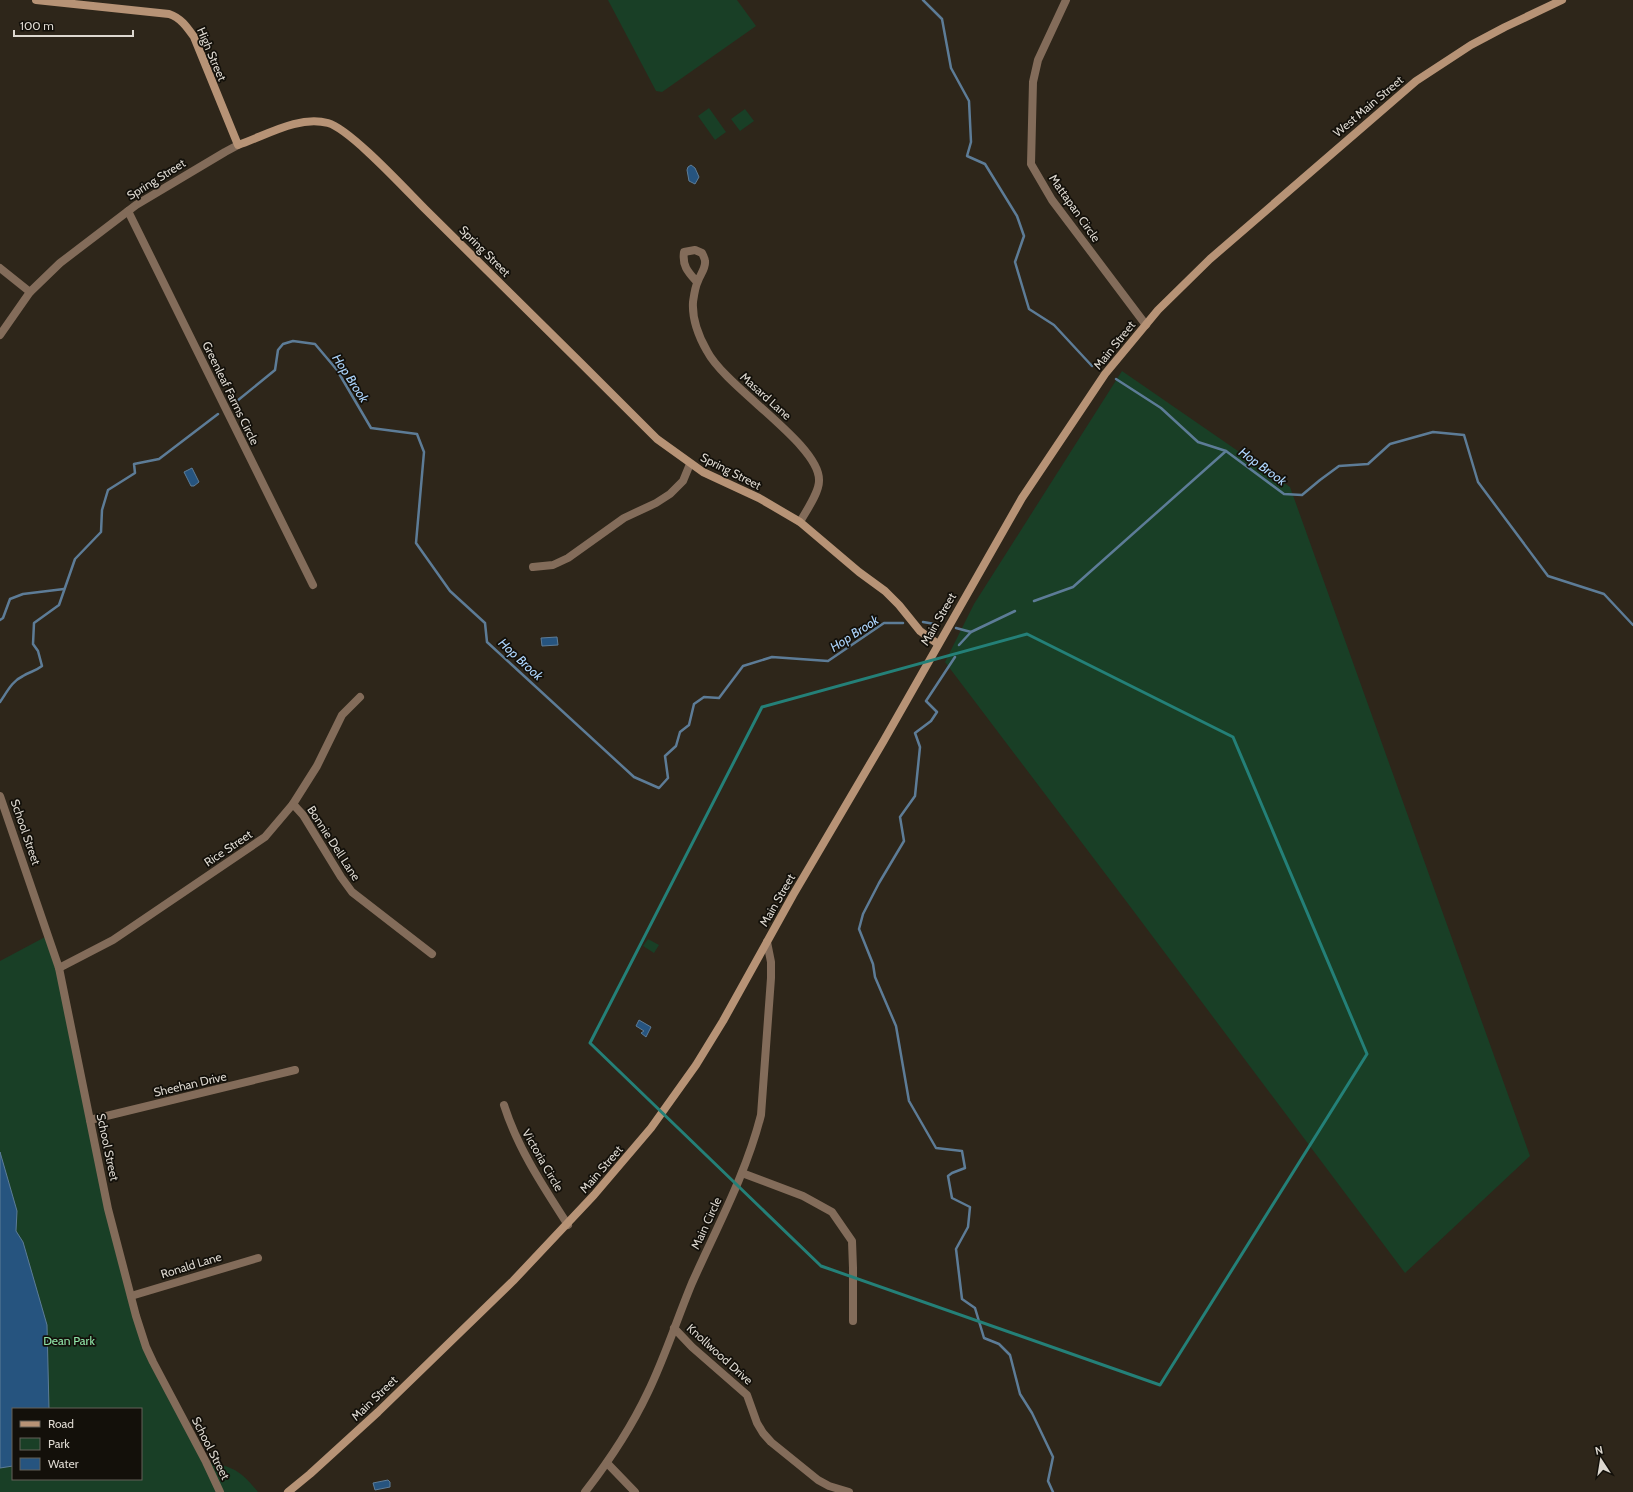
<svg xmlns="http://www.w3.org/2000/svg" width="1633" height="1492" font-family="Cabin,sans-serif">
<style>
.green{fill:#193f26;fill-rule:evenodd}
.water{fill:#26547f;stroke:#5d7c97}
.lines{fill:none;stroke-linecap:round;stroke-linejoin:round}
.stream{stroke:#5d7c97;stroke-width:2.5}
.street{stroke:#836c5a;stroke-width:8}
.secondary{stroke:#b79376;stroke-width:8}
.marked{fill:none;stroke:#248078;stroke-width:3;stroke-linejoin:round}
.labels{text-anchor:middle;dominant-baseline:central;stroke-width:3.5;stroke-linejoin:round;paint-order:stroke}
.street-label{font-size:12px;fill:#ddd8d0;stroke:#13100a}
.park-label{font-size:12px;fill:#8fe3a7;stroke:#13100a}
.water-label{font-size:13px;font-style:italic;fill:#add5fd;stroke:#13100a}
</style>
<rect width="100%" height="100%" fill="#2e261a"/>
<g class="green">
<polygon points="608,0 737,0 756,26 662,92 656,91"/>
<polygon points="709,108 726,132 715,140 698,116"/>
<polygon points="745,109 754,121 740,131 731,119"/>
<polygon points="1122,371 1290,487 1530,1156 1405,1273 1126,901 945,662 974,604"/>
<path d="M47,936l9,31 76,348 74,147c27,4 35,9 52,30h-258v-531zM13,1409h128v70h-128z"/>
<polygon points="648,939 659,945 654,953 643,946"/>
</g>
<g class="water">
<polygon points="691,165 695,168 699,177 695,184 689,181 687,170 688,167"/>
<polygon points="192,468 199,482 194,486 191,486 184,472"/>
<polygon points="557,637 558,645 542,646 541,638"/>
<polygon points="639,1020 651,1027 646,1037 641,1033 644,1031 636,1026"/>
<polygon points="0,1152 17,1211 16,1231 23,1242 47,1325 49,1409 13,1409 13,1466 0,1468"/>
<polygon points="388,1480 390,1482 390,1487 375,1490 373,1483"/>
</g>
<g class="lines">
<g class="stream">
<polyline points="923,0 942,19 951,68 969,101 971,142 967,156 985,164 1017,216 1024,236 1015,262 1029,309 1054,325 1092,366"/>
<polyline points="1116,379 1161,408 1198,442 1226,451"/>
<polyline points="237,401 275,370 278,350 283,344 293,341 315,344 337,370 371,428 417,434 424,452 416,543 450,591 485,623 487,642 634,777 659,788 668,778 665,756 676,746 680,732 689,725 694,704 704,697 719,698 743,666 772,657 828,661 884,623 903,623"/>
<polyline points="1034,601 1073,587 1226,451 1284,494 1302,495 1320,480 1339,466 1368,464 1390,444 1433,432 1464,435 1478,482 1548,576 1604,594 1633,625"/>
<polyline points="0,620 3,618 10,599 23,594 64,589"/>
<polyline points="923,622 935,624"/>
<polyline points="956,628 971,632 1015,611"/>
<polyline points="959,645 971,632"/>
<polyline points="955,657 926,701 937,712 931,721 915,733 920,747 915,796 900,817 904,841 879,883 863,914 859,929 873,964 875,977 896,1026 909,1101 936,1148 962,1151 965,1168 952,1173 948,1176 952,1198 970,1207 968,1227 956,1249 962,1299 975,1308 984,1338 999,1344 1010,1355 1020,1394 1032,1413 1053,1457 1048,1481 1053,1492"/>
<path d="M0,702c7,-10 12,-21 23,-26 8,-5 11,-4 19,-10l-4,-15 -5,-7 1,-21 25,-18 16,-46 26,-27 1,-22 6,-20 27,-17 -1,-9 25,-5 59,-45"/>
</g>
<g class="street">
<polyline points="1066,0 1038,60 1033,82 1031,164 1052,200 1146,325"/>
<polyline points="128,211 313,585"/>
<polyline points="0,268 30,292"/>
<path d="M697,282c-9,-10 -15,-16 -13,-30l11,-2 7,3c1,2 3,6 3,8 1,7 -5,14 -7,20 -3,6 -4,14 -5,21 -1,16 6,35 14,49 19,37 114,94 112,130 0,12 -13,30 -19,41"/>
<polyline points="0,335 30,292 60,263 136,205 225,152 238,145"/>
<polyline points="533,567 553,565 568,558 624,518 656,503 670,494 683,481 690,464"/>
<polyline points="0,796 59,968 108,1209 136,1316 146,1347 153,1362 206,1462 220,1492"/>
<polyline points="293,804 303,815 341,877 352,892 432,954"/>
<polyline points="59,968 113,940 265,837 293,804 317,766 342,715 360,697"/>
<path d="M504,1105c14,44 39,81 64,120"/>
<polyline points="90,1120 295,1070"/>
<polyline points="742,1173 803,1196 832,1212 852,1241 853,1268 853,1321"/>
<polyline points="131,1296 258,1258"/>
<polyline points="674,1328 692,1347 747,1395 757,1423 763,1433 771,1442 818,1480 829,1486 849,1492"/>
<polyline points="607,1463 635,1492"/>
<path d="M585,1492c24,-31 46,-64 63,-100 17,-35 29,-73 44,-109 25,-56 54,-109 69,-168l10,-137v-16l-4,-20"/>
</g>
<g class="secondary">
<path d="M36,0l133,14c12,4 18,13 25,23l44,108c27,-9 60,-30 90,-22 22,6 78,67 97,86 78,77 155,153 232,230l46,33 56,26 41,24 59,50 26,19 14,14 21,26 18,13"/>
<polyline points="288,1492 310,1474 378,1412 513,1281 594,1195 651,1128 696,1065 723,1021 793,895 883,742 1022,498 1105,374 1158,310 1210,259 1416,81 1471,45 1505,27 1562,0"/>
</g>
</g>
<path class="marked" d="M1027,634l206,103 134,317 -207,331 -339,-119 -231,-223 172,-336z"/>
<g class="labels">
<g class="street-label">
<text transform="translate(212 54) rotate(67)">High Street</text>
<text transform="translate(1368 106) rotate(-40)">West Main Street</text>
<text transform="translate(156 179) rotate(-32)">Spring Street</text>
<text transform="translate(1075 208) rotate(55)">Mattapan Circle</text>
<text transform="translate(485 251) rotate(45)">Spring Street</text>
<text transform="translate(1114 345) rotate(-51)">Main Street</text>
<text transform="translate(231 393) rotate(64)">Greenleaf Farms Circle</text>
<text transform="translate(766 396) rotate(42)">Masard Lane</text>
<text transform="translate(731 471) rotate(27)">Spring Street</text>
<text transform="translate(938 619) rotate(-60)">Main Street</text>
<text transform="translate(26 832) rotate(71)">School Street</text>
<text transform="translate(334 843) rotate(57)">Bonnie Dell Lane</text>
<text transform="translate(228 848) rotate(-34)">Rice Street</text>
<text transform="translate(777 900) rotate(-60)">Main Street</text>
<text transform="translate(190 1084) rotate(-13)">Sheehan Drive</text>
<text transform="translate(108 1147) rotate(78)">School Street</text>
<text transform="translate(543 1160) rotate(60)">Victoria Circle</text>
<text transform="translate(601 1169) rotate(-49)">Main Street</text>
<text transform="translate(706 1223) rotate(-65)">Main Circle</text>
<text transform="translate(191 1265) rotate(-17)">Ronald Lane</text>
<text transform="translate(720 1354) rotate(42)">Knollwood Drive</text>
<text transform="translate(374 1398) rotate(-44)">Main Street</text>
<text transform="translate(211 1448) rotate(63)">School Street</text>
</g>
<g class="park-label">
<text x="69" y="1340">Dean Park</text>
</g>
<g class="water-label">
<text transform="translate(351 378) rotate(57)">Hop Brook</text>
<text transform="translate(1263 466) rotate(36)">Hop Brook</text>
<text transform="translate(854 633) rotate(-33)">Hop Brook</text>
<text transform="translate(521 659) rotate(43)">Hop Brook</text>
</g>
</g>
<rect x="12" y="1408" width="130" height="72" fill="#13100a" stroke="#646059"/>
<rect x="20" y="1421" width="20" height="6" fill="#b79376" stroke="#646059"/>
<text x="48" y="1428" font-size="12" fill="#ddd8d0">Road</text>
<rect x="20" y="1438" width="20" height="12" fill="#193f26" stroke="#646059"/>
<text x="48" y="1448" font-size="12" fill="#ddd8d0">Park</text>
<rect x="20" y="1458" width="20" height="12" fill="#26547f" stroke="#646059"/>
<text x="48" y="1468" font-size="12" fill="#ddd8d0">Water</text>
<g transform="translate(1601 1460) rotate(348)" stroke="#13100a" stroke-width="3" paint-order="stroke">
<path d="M0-3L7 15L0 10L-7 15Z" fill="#ddd8d0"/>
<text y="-6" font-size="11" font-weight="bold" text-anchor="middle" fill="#ddd8d0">N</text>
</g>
<path d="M14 30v6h119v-6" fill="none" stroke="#ddd8d0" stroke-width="2"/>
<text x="20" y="30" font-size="12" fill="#ddd8d0" stroke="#13100a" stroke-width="3" paint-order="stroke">100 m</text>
</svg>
